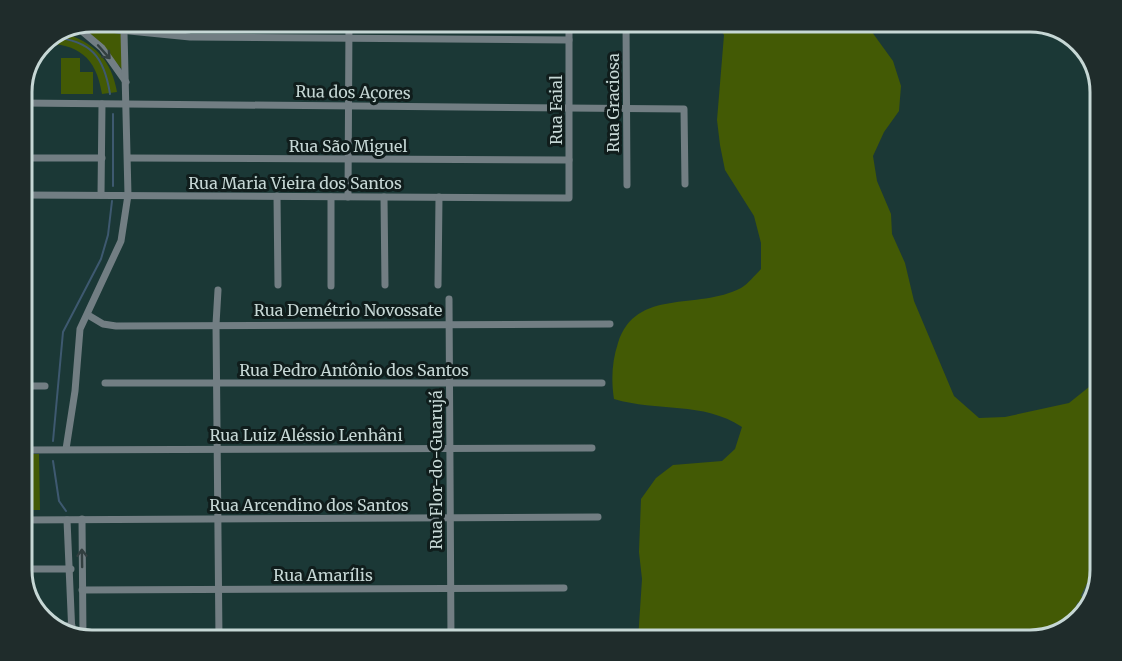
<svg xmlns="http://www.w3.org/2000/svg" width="1122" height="661" font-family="Merriweather,serif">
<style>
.green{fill:#435a05}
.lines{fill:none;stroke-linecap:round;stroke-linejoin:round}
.stream{stroke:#3e5970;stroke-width:2}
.highway-tunnel{stroke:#35504e;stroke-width:14;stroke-dasharray:14 7;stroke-linecap:butt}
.street{stroke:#727e83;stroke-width:7}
.oneway{stroke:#323f40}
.labels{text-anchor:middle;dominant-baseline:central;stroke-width:6;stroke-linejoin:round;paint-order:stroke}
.street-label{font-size:16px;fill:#c6d7d5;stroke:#101d1c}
.rim{fill:none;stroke:#c6d7d5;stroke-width:3}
</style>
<rect width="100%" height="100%" fill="#1b3836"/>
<g class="green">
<path d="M715,21h149l29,40 8,25 -2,25 -15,21 -11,24 4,25 14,33 1,20 13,29 9,38 40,95 25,22 26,-1 64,-14 20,-16 2,-29 10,-35v247c-13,49 -21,57 -70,70h-393l4,-61 -3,-27 2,-53 15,-21 17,-13 49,-4 13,-12 7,-22c-39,-26 -85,-15 -128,-28 -3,-19 -2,-38 4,-56 18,-56 79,-32 123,-55 7,-4 14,-13 20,-19v-26l-7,-27 -29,-46 -5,-25 -3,-25 7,-85z"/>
<polygon points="90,30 122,34 122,69 90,35"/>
<path d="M62,33c32,8 50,28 55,59l-15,2c-6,-38 -24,-50 -61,-51z"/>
<polygon points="61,58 80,58 80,72 93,72 93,94 61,94"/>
<polygon points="21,454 39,454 40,510 21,510"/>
</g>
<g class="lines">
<g class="stream">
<path d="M53,37c38,4 51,19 57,57"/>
<polyline points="113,186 113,114"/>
<polyline points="53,441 63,332 101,259 108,235 112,201"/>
<polyline points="53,461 59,501 66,511"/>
</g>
<polyline class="highway-tunnel" points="1078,618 1101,570"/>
<g class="street">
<polyline points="626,21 627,185"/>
<polyline points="79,26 190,37 569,40"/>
<polyline points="77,27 102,48 126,82"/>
<polyline points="21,103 684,109 685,184"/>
<polyline points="21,158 102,158"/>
<polyline points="128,158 569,160"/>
<polyline points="21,195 569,198 569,21"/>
<polyline points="101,195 102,104"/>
<polyline points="277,196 278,285"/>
<polyline points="331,197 331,286"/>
<polyline points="348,197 349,21"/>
<polyline points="384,197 385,285"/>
<polyline points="438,285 439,197"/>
<polyline points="218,290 216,324 219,640"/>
<polyline points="449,299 451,640"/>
<polyline points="88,315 103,324 116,326 610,324"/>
<polyline points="105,383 602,383"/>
<polyline points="21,386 45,386"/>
<polyline points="66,449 75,391 80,329 121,241 128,195 124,32"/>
<polyline points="21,450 592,448"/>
<polyline points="82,519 83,638"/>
<polyline points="21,520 598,517"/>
<polyline points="67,520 72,635"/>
<polyline points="21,569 71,569"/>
<polyline points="82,590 564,588"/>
<polyline points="52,626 72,626"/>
</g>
</g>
<defs><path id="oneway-shaft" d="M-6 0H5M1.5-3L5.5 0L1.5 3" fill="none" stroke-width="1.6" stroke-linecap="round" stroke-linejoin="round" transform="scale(1.5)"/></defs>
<g class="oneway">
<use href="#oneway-shaft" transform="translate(104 52) rotate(48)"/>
<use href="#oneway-shaft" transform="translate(82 558) rotate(-91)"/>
</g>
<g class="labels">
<g class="street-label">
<text transform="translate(353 92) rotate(1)">Rua dos Açores</text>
<text transform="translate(613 103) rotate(-90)">Rua Graciosa</text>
<text transform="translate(556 110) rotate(-90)">Rua Faial</text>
<text x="348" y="146">Rua São Miguel</text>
<text x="295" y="183">Rua Maria Vieira dos Santos</text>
<text x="348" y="310">Rua Demétrio Novossate</text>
<text x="354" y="370">Rua Pedro Antônio dos Santos</text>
<text x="306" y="435">Rua Luiz Aléssio Lenhâni</text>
<text transform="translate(436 470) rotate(-90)">Rua Flor-do-Guarujá</text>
<text x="309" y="505">Rua Arcendino dos Santos</text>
<text x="323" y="575">Rua Amarílis</text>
</g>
</g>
<path d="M0 0H1122V661H0ZM92 32H1030A60 60 0 0 1 1090 92V570A60 60 0 0 1 1030 630H92A60 60 0 0 1 32 570V92A60 60 0 0 1 92 32Z" fill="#1f2c2b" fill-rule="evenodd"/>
<path class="rim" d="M92 32H1030A60 60 0 0 1 1090 92V570A60 60 0 0 1 1030 630H92A60 60 0 0 1 32 570V92A60 60 0 0 1 92 32Z"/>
</svg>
